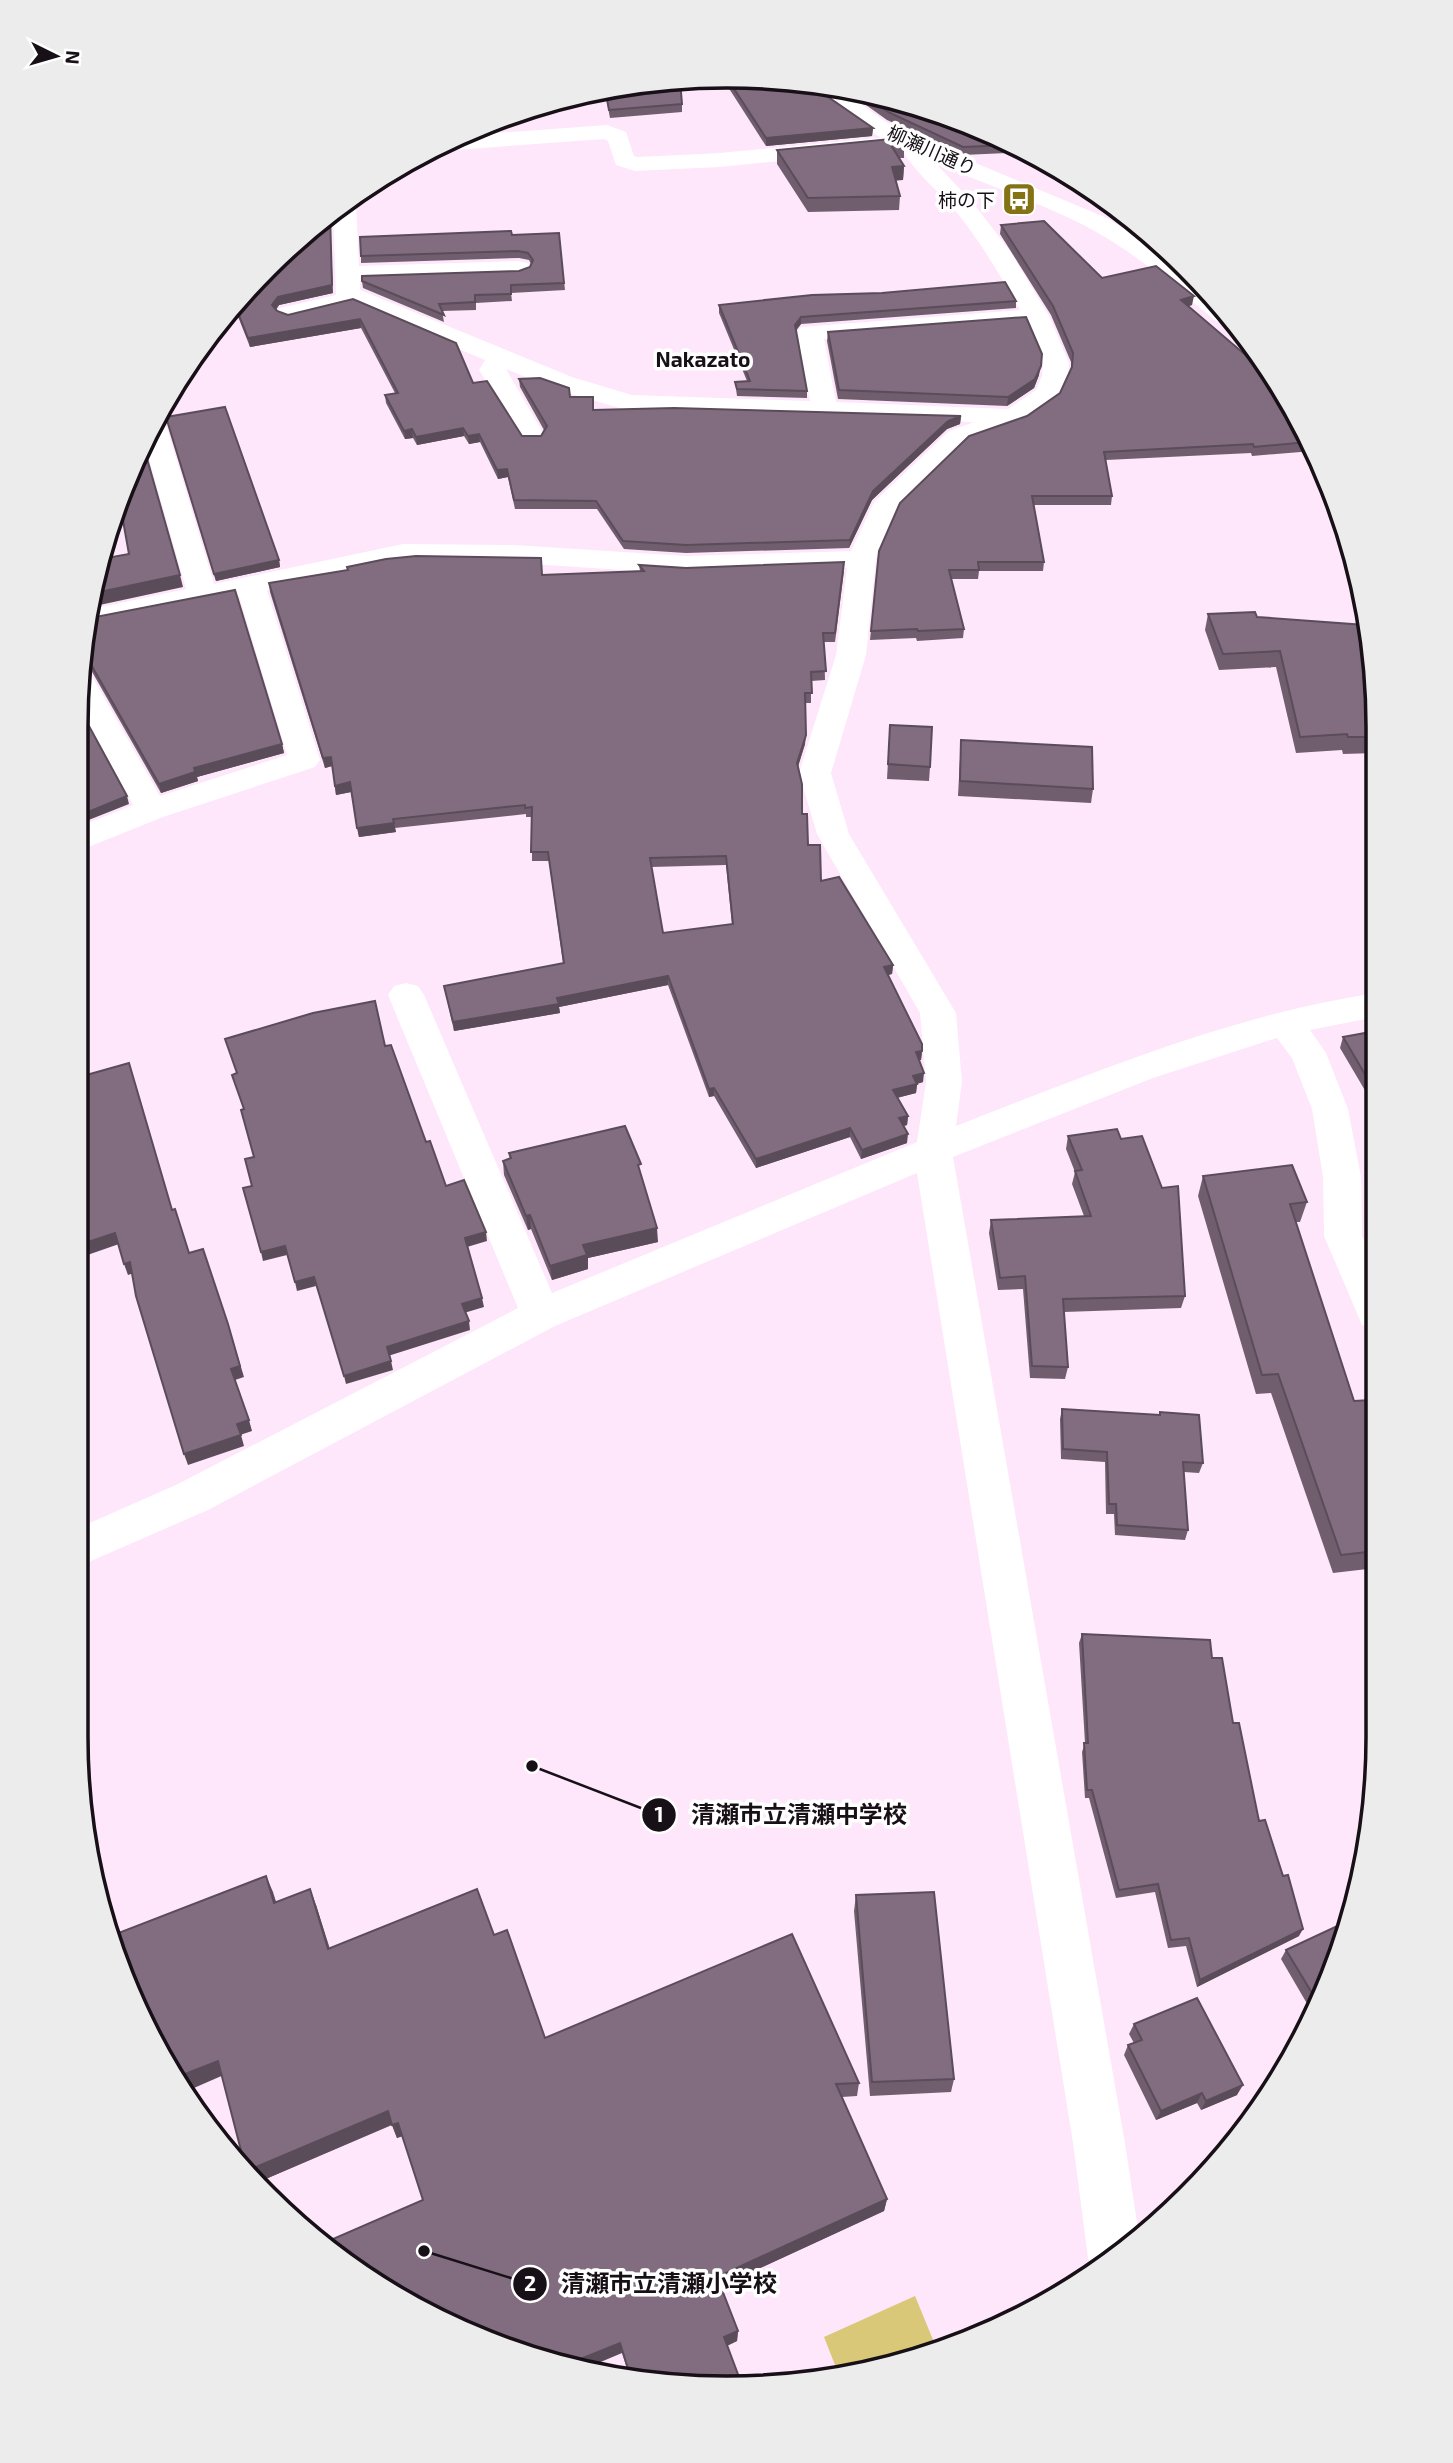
<svg xmlns="http://www.w3.org/2000/svg" width="1453" height="2463" font-family="'Exo 2','Noto Sans JP',sans-serif">
<style>
.water{fill:#d8c877}
.lines{fill:none;stroke-linecap:round;stroke-linejoin:round}
.street{fill:#fff;fill-rule:evenodd}
.secondary{fill:#fff;fill-rule:evenodd}
.wall{fill:#705e6e;fill-rule:evenodd}
.shaded-wall{fill:#5b4c5a}
.building{fill:#826d80;stroke:#5b4c5a;stroke-width:2;fill-rule:evenodd}
.labels{text-anchor:middle;dominant-baseline:central;stroke-width:7;stroke-linejoin:round;paint-order:stroke}
.far-street-label{font-size:19px;fill:#181017;stroke:#fff}
.far-poi-label{font-size:19px;fill:#181017;stroke:#fff;text-anchor:end}
.far-quarter-label{font-size:21px;font-weight:bold;fill:#181017;stroke:#fff}
.rim{fill:none;stroke:#181017;stroke-width:3.5}
.leader{fill:none;stroke:#181017;stroke-width:2.5}
.callout-dot{fill:#181017;stroke:#fff;stroke-width:2.5}
.mark-label{font-size:21px;text-anchor:middle;font-weight:bold;fill:#fff}
.callout-label{font-size:24px;text-anchor:middle;font-weight:bold;fill:#181017;stroke:#fff;stroke-width:7;stroke-linejoin:round;paint-order:stroke}
</style>
<rect width="100%" height="100%" fill="#fee6fb"/>
<polygon class="water" points="915,2296 938,2352 837,2370 824,2337"/>
<g class="lines">
<path class="street" d="M607,125l19,7 8,24 3,1 83,-4 188,-18 8,2 10,16 48,51 36,47 39,65 20,47 -1,13 -11,24 -32,22 -58,21 -70,68 -21,48 -10,96 -35,118 18,61 107,179 6,69 -6,44c137,-53 274,-111 420,-133v24l-66,13 16,23 22,56 13,68 1,59 14,33v61l-14,-5 -38,-89 -1,-59 -11,-68 -20,-51 -15,-20 -124,40 -200,79 172,986 14,93 -16,17 -30,16 -5,-11 -15,-115 -156,-970 -362,153 -347,184 -133,58 1,-39 102,-45 340,-176 -130,-313 6,-9 12,-3 12,3 6,9 128,298 365,-151 9,-60 -6,-69 -103,-179 -18,-61 37,-118 11,-87 -161,6 -172,-11 -111,-1 -136,28 53,170 -5,7 -152,50 -87,35v-24l57,-23 -56,-102 3,-34 9,2 4,7 67,118 127,-41 -48,-159 -151,30 4,-17 94,-20 -41,-144 12,-24 6,1 4,6 47,156 189,-40 111,1 172,11 165,-5 23,-49 75,-71 25,-9 -344,-11 -76,-22 -48,-20 39,67 -4,6 -9,2 -9,-2 -44,-72 6,-10 -131,-55 -65,16 -9,-3 -4,-5 4,-5 56,-13 -3,-84 18,-14 5,5 3,64 160,-5 9,2 3,5 -3,5 -9,2 -159,6v9l212,87 60,18 178,6 -13,-69 4,-5 219,-17c-19,-33 -38,-66 -62,-96 -18,-22 -42,-40 -57,-65l-181,18 -85,4 -19,-6 -8,-24 -4,-2 -163,12 -8,-2 24,-13zM1027,324l16,39 -1,13 -6,14 -28,19 -172,-7 -12,-63z"/>
<path class="secondary" d="M812,84l24,2 50,36 32,17 189,79 38,24 56,43 30,38 -14,-1c-46,-38 -93,-79 -148,-104 -61,-29 -127,-48 -187,-80 -17,-9 -65,-37 -70,-54z"/>
</g>
<g class="wall">
<polygon points="726,75 821,92 873,128 872,136 766,146 721,76"/>
<polygon points="841,87 853,88 975,125 1008,145 1007,153 963,155 887,120"/>
<polygon points="599,88 682,104 682,112 610,118 606,97 559,100"/>
<polygon points="504,117 505,128 473,130 465,132 477,125"/>
<polygon points="904,144 904,158 899,158 904,166 903,180 896,180 900,196 899,210 808,212 777,164 777,150"/>
<polygon points="1001,225 1102,278 1192,305 1188,306 1290,401 1313,451 1252,456 1251,453 1106,460 1112,496 1111,505 1033,505 1044,562 1043,571 979,571 978,579 951,579 964,629 963,638 917,641 916,638 870,640 879,551 1027,416 1060,393 1071,369 1071,362 1051,315 1000,234"/>
<polygon points="559,233 565,290 511,293 512,301 476,303 476,310 442,311 444,322 363,288 362,281 519,271 530,267 531,264 529,260 519,258 361,263 361,256 512,235"/>
<polygon points="1184,264 1187,266 1196,278 1183,268"/>
<polygon points="266,266 333,293 279,305 276,310 277,311 288,315 353,299 473,383 522,436 541,436 544,430 520,387 519,379 570,397 594,410 961,416 960,424 947,429 872,500 849,548 686,553 624,549 597,509 515,509 508,477 498,479 480,442 469,444 464,436 417,445 413,438 405,439 386,403 385,395 395,393 361,328 250,347 237,314 234,314 231,308"/>
<polygon points="1016,301 1016,308 801,324 796,331 807,391 807,398 737,396 735,382 747,381 719,313 719,305"/>
<polygon points="828,332 1039,375 1034,388 1007,406 838,399 827,341"/>
<polygon points="166,417 279,560 280,567 216,581"/>
<path d="M639,565l47,3 158,3 -9,71h-11l1,38 -14,1v22h-6v41l-7,23 4,47 6,31 13,36 72,84 -1,9 -4,1 34,76 -1,9h-2l4,22 -6,2 -1,9 -19,5 11,18 -1,9 -3,1 3,17 -46,16 -11,-22 -94,31 -42,-72 -5,1 -41,-112 -109,22 1,6 -106,18 -10,-45 119,-23 -14,-102h-17v-44h-6v-3l-131,14 1,4 -37,5 -8,-45 -15,3 -4,-29 -7,2 -55,-176 -1,-9 273,-8 98,-4zM726,865l6,60 -69,8 -12,-66z"/>
<polygon points="1208,614 1257,617 1376,684 1376,753 1343,754 1342,750 1296,753 1276,667 1219,670 1205,630"/>
<polygon points="90,618 282,744 284,753 197,777 198,781 161,793 91,670 83,667 81,661"/>
<polygon points="890,725 930,767 929,781 887,779"/>
<polygon points="961,740 1093,789 1091,803 958,796"/>
<polygon points="1376,1031 1376,1114 1373,1104 1340,1048 1343,1037"/>
<polygon points="1068,1136 1185,1296 1181,1308 1064,1312 1068,1367 1065,1379 1030,1378 1023,1289 998,1290 989,1233 991,1220 1084,1216 1072,1184 1075,1172 1066,1149"/>
<polygon points="509,1153 641,1177 658,1242 588,1258 588,1269 552,1280 531,1229 528,1230 504,1175 503,1161 510,1159"/>
<polygon points="1203,1176 1307,1202 1300,1222 1296,1222 1354,1401 1376,1413 1376,1568 1333,1573 1271,1393 1256,1394 1198,1196"/>
<polygon points="1062,1409 1159,1415 1160,1412 1203,1463 1199,1473 1184,1472 1188,1530 1185,1540 1115,1535 1114,1514 1106,1514 1105,1462 1061,1459 1060,1419"/>
<polygon points="1082,1634 1212,1658 1233,1723 1259,1821 1299,1936 1197,1987 1186,1946 1168,1948 1155,1892 1116,1898 1089,1798 1085,1798 1082,1752 1085,1743 1079,1643"/>
<polygon points="266,1876 276,1902 316,1905 330,1949 494,1935 545,2038 859,2083 857,2096 842,2097 887,2199 884,2211 721,2286 738,2331 737,2341 727,2346 727,2388 629,2375 622,2353 423,2200 402,2136 397,2138 392,2125 261,2181 245,2166 222,2076"/>
<polygon points="856,1895 954,2079 951,2092 870,2096 854,1911"/>
<polygon points="1343,1945 1314,2004 1309,2007 1281,1959 1286,1950"/>
<polygon points="1134,2024 1237,2095 1201,2110 1197,2103 1156,2120 1124,2055 1128,2045 1134,2043 1129,2034"/>
</g>
<g class="shaded-wall">
<polygon points="873,128 872,136 766,146 766,138"/>
<polygon points="904,166 903,180 892,181 892,167"/>
<polygon points="330,213 333,293 279,305 273,313 272,305"/>
<polygon points="1194,296 1192,305 1179,309 1181,300"/>
<polygon points="235,305 237,314 234,314 232,307"/>
<polygon points="801,317 801,324 794,332 795,325"/>
<polygon points="360,319 361,328 250,347 248,338"/>
<polygon points="1041,366 1039,375 1034,388 1007,406 1008,397"/>
<polygon points="961,416 960,424 947,429 872,500 849,548 850,540 873,491 948,421"/>
<polygon points="463,428 464,436 417,445 416,437"/>
<polygon points="412,429 413,438 405,439 404,431"/>
<polygon points="479,434 480,442 469,444 468,436"/>
<polygon points="507,469 508,477 498,479 497,470"/>
<polygon points="279,560 280,567 216,581 214,574"/>
<polygon points="180,575 183,587 95,606 93,600 95,593"/>
<polygon points="806,735 805,744 796,772 797,763"/>
<polygon points="282,744 284,753 197,777 198,781 161,793 159,784 194,768"/>
<polygon points="331,757 332,766 325,768 323,758"/>
<polygon points="350,782 351,792 336,795 335,786"/>
<polygon points="127,796 129,804 76,825 76,817"/>
<polygon points="394,823 396,832 359,837 357,828"/>
<polygon points="893,965 892,974 883,976 884,967"/>
<polygon points="668,976 668,985 559,1007 560,1013 454,1031 453,1022 557,998"/>
<polygon points="922,1051 921,1060 915,1061 916,1052"/>
<polygon points="924,1073 923,1082 912,1085 913,1076"/>
<polygon points="917,1084 916,1093 892,1099 893,1090"/>
<polygon points="714,1088 714,1096 709,1097 709,1089"/>
<polygon points="908,1116 907,1125 898,1127 899,1118"/>
<polygon points="850,1128 850,1137 756,1168 756,1159"/>
<polygon points="908,1134 907,1143 861,1159 862,1150"/>
<polygon points="530,1215 531,1229 528,1230 526,1216"/>
<polygon points="657,1228 658,1242 588,1258 588,1269 552,1280 550,1266 583,1245"/>
<polygon points="486,1232 487,1241 467,1247 465,1238"/>
<polygon points="115,1233 119,1244 76,1259 76,1246"/>
<polygon points="285,1246 287,1255 263,1261 261,1252"/>
<polygon points="130,1262 134,1273 128,1275 124,1264"/>
<polygon points="314,1277 316,1286 297,1291 295,1282"/>
<polygon points="482,1298 484,1307 464,1313 462,1304"/>
<polygon points="469,1321 470,1330 388,1356 387,1347"/>
<polygon points="228,1324 244,1377 235,1380 231,1369"/>
<polygon points="391,1361 393,1370 346,1384 344,1376"/>
<polygon points="249,1420 252,1431 240,1435 237,1424"/>
<polygon points="241,1435 244,1446 188,1465 184,1454"/>
<polygon points="266,1876 273,1892 281,1919 274,1903"/>
<polygon points="310,1889 316,1905 334,1964 328,1949"/>
<polygon points="1303,1929 1299,1936 1197,1987 1200,1980"/>
<polygon points="1318,1996 1314,2004 1309,2007 1315,1998"/>
<polygon points="218,2061 226,2074 187,2091 180,2076"/>
<polygon points="1243,2085 1237,2095 1201,2110 1206,2101"/>
<polygon points="1202,2093 1197,2103 1156,2120 1161,2111"/>
<polygon points="388,2111 393,2124 261,2181 249,2170"/>
<polygon points="398,2123 403,2136 397,2138 392,2125"/>
<polygon points="887,2199 884,2211 717,2288 717,2277"/>
<polygon points="738,2331 737,2341 724,2347 724,2337"/>
<polygon points="620,2343 622,2353 584,2369 563,2366"/>
</g>
<g class="building">
<polygon points="725,75 815,84 821,92 873,128 766,138"/>
<polygon points="680,80 682,104 609,110 605,89 592,90 599,88"/>
<polygon points="855,88 975,125 1005,141 1008,145 963,147 888,112"/>
<polygon points="504,117 504,120 492,120"/>
<polygon points="901,138 904,144 891,145 904,166 892,167 900,196 808,198 777,150"/>
<polygon points="330,214 332,285 278,297 272,305 277,311 288,315 353,299 456,343 473,383 487,381 522,436 541,436 547,426 519,379 540,378 569,388 570,397 593,397 593,410 674,408 961,416 948,421 873,491 850,540 686,545 623,541 596,501 514,500 507,469 497,470 479,434 468,436 463,428 416,437 412,429 404,431 385,395 398,393 360,319 248,338 235,305 234,306 266,266"/>
<polygon points="1044,221 1102,278 1156,266 1194,296 1181,300 1249,358 1255,357 1258,359 1290,401 1309,442 1254,447 1253,444 1104,452 1112,496 1032,496 1044,562 978,562 979,570 949,570 964,629 918,631 917,629 871,631 879,551 900,503 969,436 1027,416 1060,393 1072,367 1073,353 1053,306 1001,225"/>
<polygon points="511,231 512,235 559,233 564,283 511,285 511,294 475,295 475,302 439,304 444,315 362,281 362,276 519,271 530,267 533,260 528,253 518,251 361,256 360,237"/>
<polygon points="1005,282 1016,301 801,317 795,325 807,391 737,389 735,382 750,381 719,305 812,295 882,293"/>
<polygon points="1026,317 1042,354 1041,366 1035,379 1008,397 839,390 828,332"/>
<polygon points="225,407 279,560 214,574 166,417"/>
<polygon points="144,448 180,575 95,593 101,559 129,554 119,498"/>
<path d="M416,556l125,2 1,17 102,-4 -5,-6 47,3 158,-6 -9,71h-12l3,38 -15,1 1,21h-7l1,42 -9,28 5,21v30h5l1,31h12l1,36 18,-4 54,88 -9,2 38,77v7l-6,1 8,21 -11,3 4,8 -24,6 15,26 -9,2 9,16 -46,16 -12,-22 -94,31 -42,-71 -5,1 -41,-113 -111,22 2,6 -106,18 -9,-36 120,-23 -16,-111h-17l1,-45 -7,1v-3l-132,14 1,4 -37,5 -7,-46 -15,4 -4,-29 -8,1 -54,-175 79,-13 -1,-3 39,-8zM726,856l7,68 -70,9 -13,-75z"/>
<polygon points="235,590 282,744 194,768 195,772 159,784 89,661 82,658 90,618"/>
<polygon points="1255,612 1257,617 1365,625 1376,684 1376,737 1348,737 1347,734 1300,737 1280,651 1223,654 1208,614"/>
<polygon points="77,704 127,796 76,817"/>
<polygon points="890,725 932,727 930,767 888,764"/>
<polygon points="961,740 1092,747 1093,789 960,781"/>
<polygon points="375,1001 385,1046 391,1045 426,1142 430,1141 446,1186 464,1180 486,1232 465,1238 482,1298 462,1304 469,1321 387,1347 391,1361 344,1376 314,1277 295,1282 285,1246 261,1252 243,1188 252,1186 245,1159 254,1157 241,1110 244,1109 232,1075 237,1073 225,1039 313,1013"/>
<polygon points="1376,1031 1376,1093 1343,1037"/>
<polygon points="129,1063 172,1210 175,1209 189,1253 203,1249 228,1324 240,1366 231,1369 249,1420 237,1424 241,1435 184,1454 136,1296 130,1262 124,1264 115,1233 76,1246 76,1096 88,1092 83,1076"/>
<polygon points="625,1126 641,1164 638,1165 657,1228 583,1245 587,1255 550,1266 530,1215 526,1216 503,1161 511,1158 509,1153"/>
<polygon points="1117,1129 1121,1139 1142,1136 1162,1188 1178,1186 1185,1296 1063,1299 1068,1367 1032,1366 1025,1276 1000,1278 991,1220 1091,1216 1075,1171 1082,1170 1068,1136"/>
<polygon points="1292,1165 1307,1202 1290,1204 1354,1401 1371,1400 1376,1413 1376,1551 1341,1555 1278,1374 1262,1375 1203,1176"/>
<polygon points="1062,1409 1160,1415 1160,1412 1199,1415 1203,1463 1183,1462 1188,1530 1117,1525 1116,1504 1109,1504 1107,1452 1063,1449"/>
<polygon points="1082,1634 1210,1640 1212,1658 1222,1658 1233,1723 1239,1723 1259,1821 1265,1820 1283,1876 1288,1875 1303,1929 1200,1980 1189,1938 1171,1940 1158,1884 1119,1890 1092,1790 1087,1790 1084,1743 1088,1743"/>
<polygon points="266,1876 274,1903 310,1889 328,1949 477,1889 494,1935 507,1930 545,2038 792,1934 859,2083 836,2084 887,2199 717,2277 738,2331 724,2337 742,2385 727,2388 630,2375 620,2343 563,2366 558,2365 364,2278 326,2242 423,2200 398,2123 392,2125 388,2111 249,2170 245,2166 218,2061 180,2076 110,1945 108,1937"/>
<polygon points="934,1892 954,2079 872,2082 856,1895"/>
<polygon points="1348,1921 1343,1945 1318,1996 1315,1998 1286,1950"/>
<polygon points="1197,1998 1243,2085 1206,2101 1202,2093 1161,2111 1128,2045 1142,2040 1134,2024"/>
</g>
<defs>
<g id="bus-square" transform="scale(1.75)"><rect x="-9" y="-9" width="18" height="18" rx="4" fill="#847314" stroke="#fff"/><path d="M-5-6H5V4H4V6H2V4H-2V6H-4V4H-5ZM-3.5-4V0h7V-4ZM-3.5 1.2v1.5H-2V1.2ZM2 1.2v1.5H3.5V1.2Z" fill="#fff"/></g>
</defs>
<g fill-rule="evenodd">
<use href="#bus-square" x="1019" y="199"/>
</g>
<g class="labels">
<g class="far-street-label">
<text transform="translate(932 150) rotate(24)">柳瀬川通り</text>
</g>
<g class="far-poi-label">
<text x="995" y="199">柿の下</text>
</g>
<g class="far-quarter-label">
<text x="703" y="358">Nakazato</text>
</g>
</g>
<path d="M0 0H1453V2463H0ZM727 88H727A639 639 0 0 1 1366 727V1737A639 639 0 0 1 727 2376H727A639 639 0 0 1 88 1737V727A639 639 0 0 1 727 88Z" fill="#edecec" fill-rule="evenodd"/>
<path class="rim" d="M727 88H727A639 639 0 0 1 1366 727V1737A639 639 0 0 1 727 2376H727A639 639 0 0 1 88 1737V727A639 639 0 0 1 727 88Z"/>
<path class="leader" d="M532 1766L659 1815M424 2251L530 2284"/>
<g class="callout-dot">
<circle cx="532" cy="1766" r="7"/>
<circle cx="424" cy="2251" r="7"/>
<circle cx="659" cy="1815" r="18"/>
<circle cx="530" cy="2284" r="18"/>
</g>
<g class="mark-label">
<text x="659" y="1822">1</text>
<text x="530" y="2291">2</text>
</g>
<g class="callout-label">
<text x="799" y="1823">清瀬市立清瀬中学校</text>
<text x="669" y="2292">清瀬市立清瀬小学校</text>
</g>
<g transform="translate(56 56) rotate(95)" stroke="#ffffff" stroke-width="5" paint-order="stroke">
<path d="M0-5L12 26L0 18L-12 26Z" fill="#181017"/>
<text y="-10" font-size="19" font-weight="bold" text-anchor="middle" fill="#181017">N</text>
</g>
</svg>
